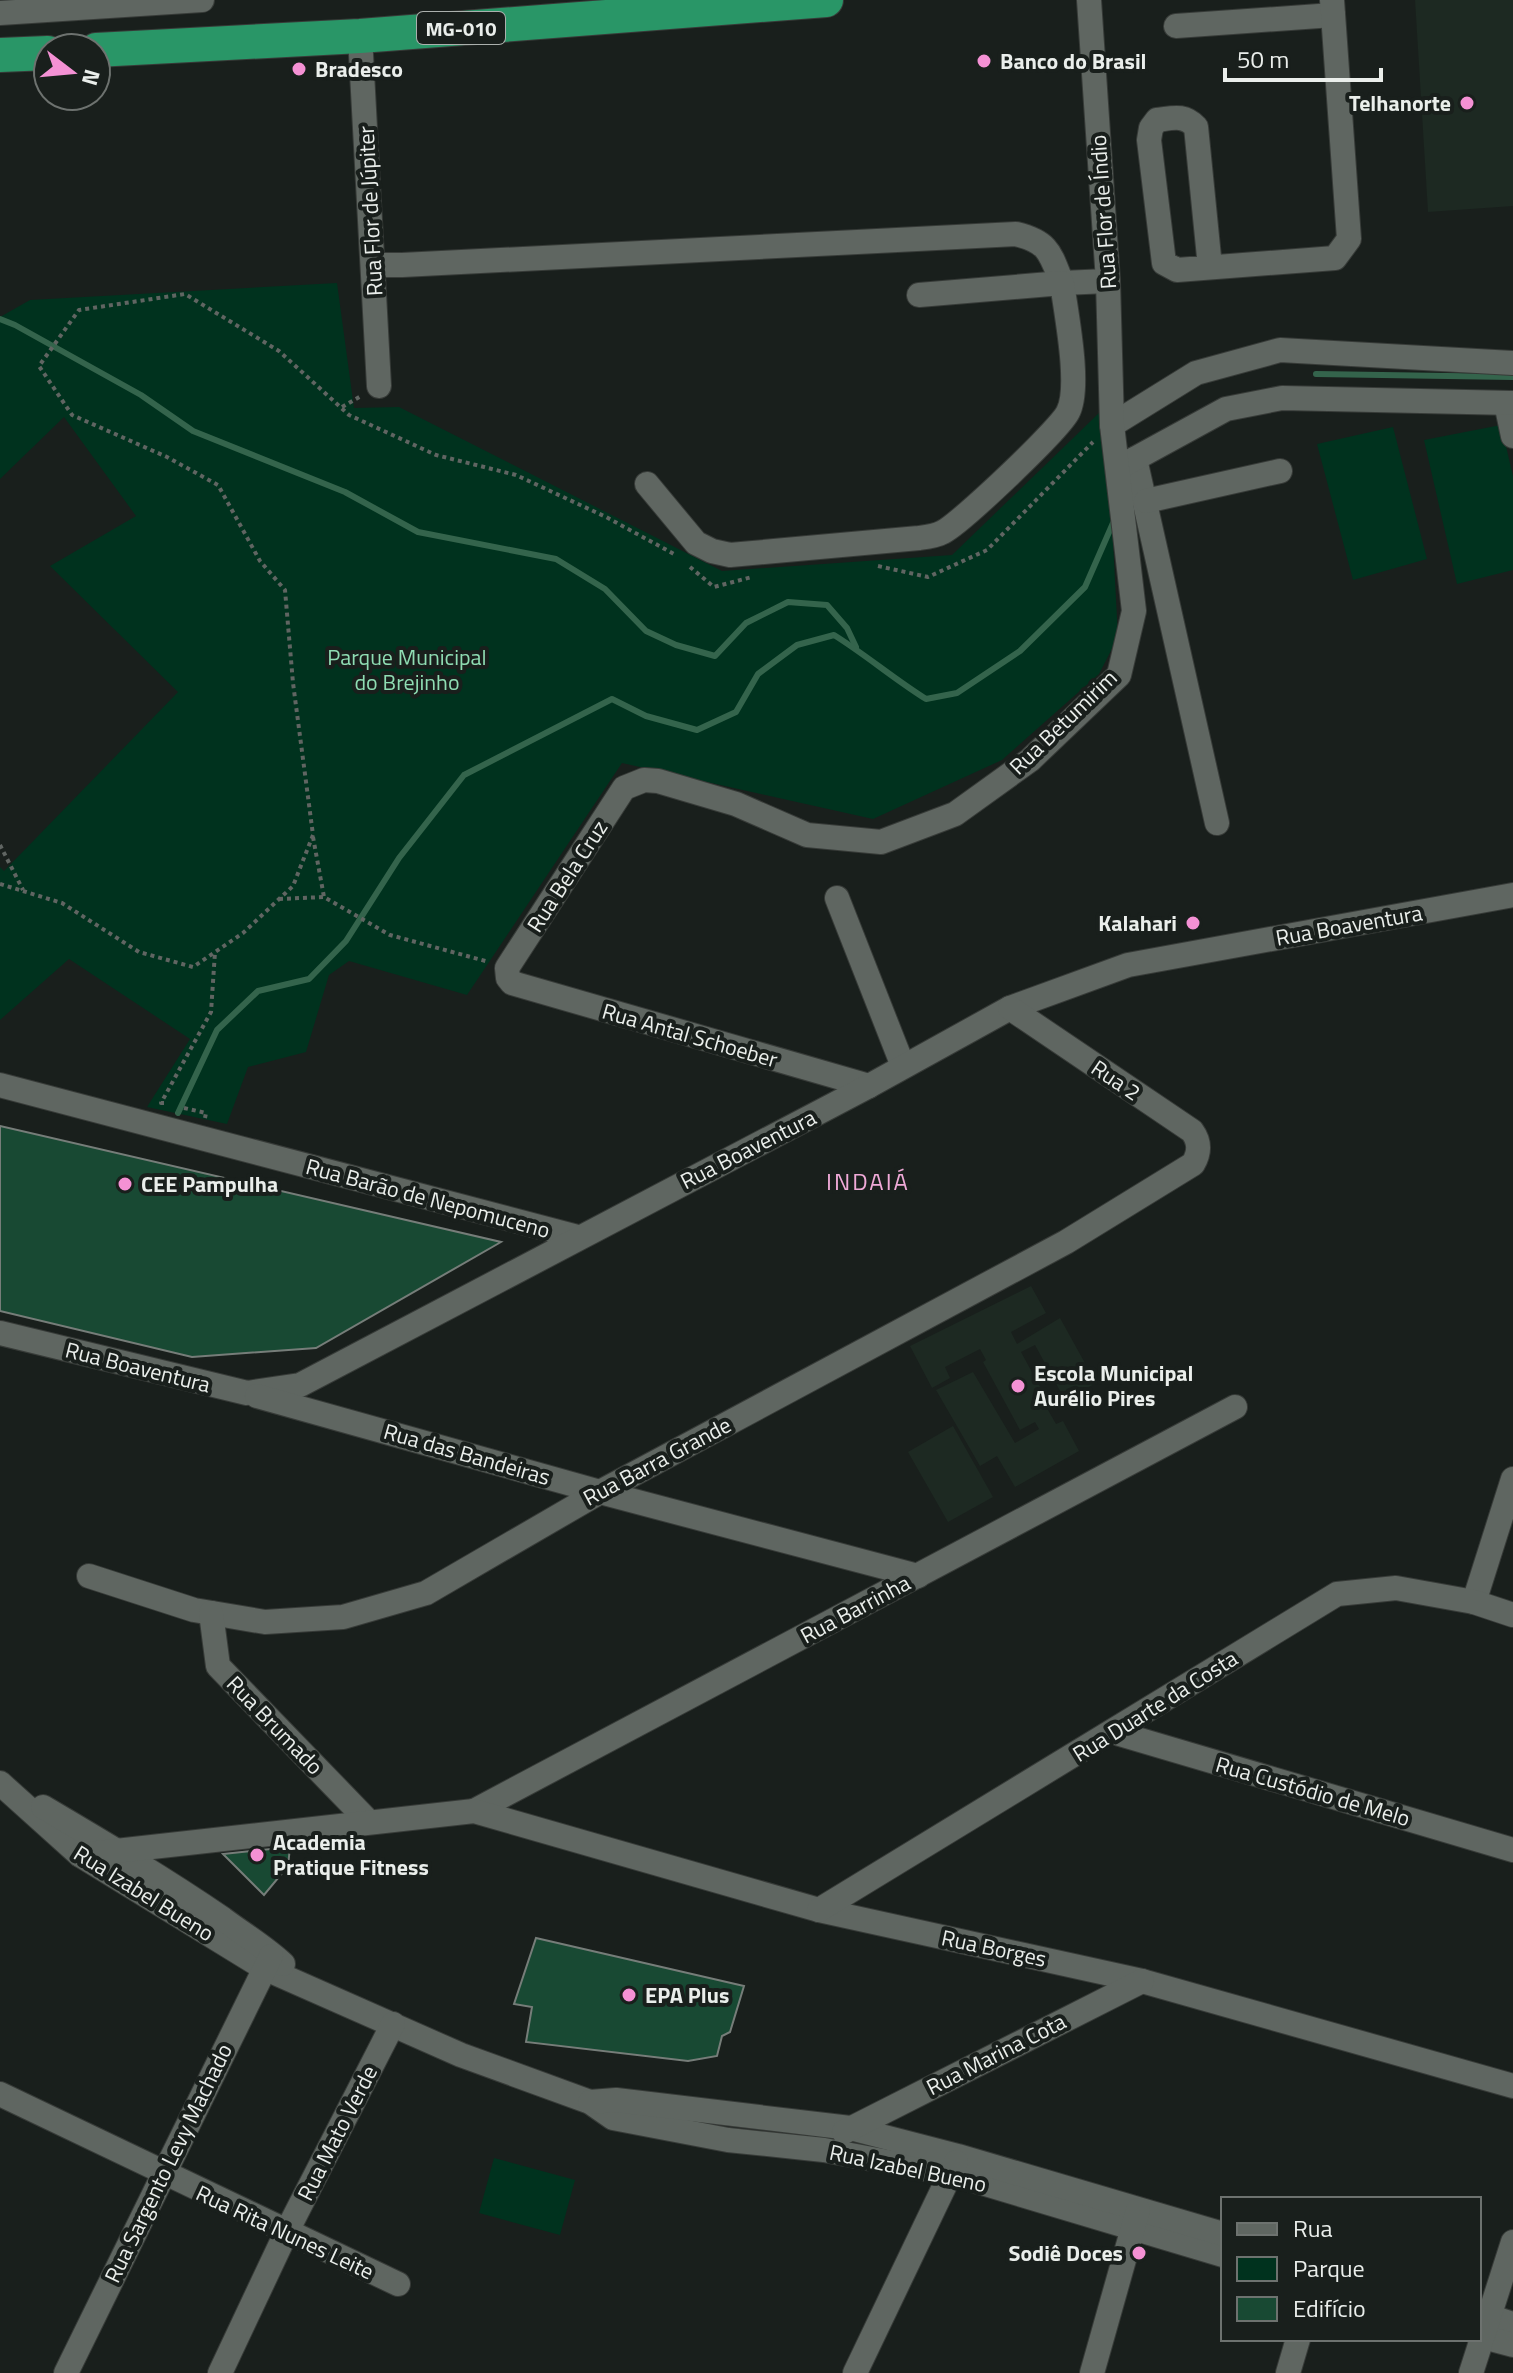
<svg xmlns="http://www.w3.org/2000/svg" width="1513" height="2373" font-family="'Titillium Web',sans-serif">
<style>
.built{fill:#1d2922}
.green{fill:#00321e}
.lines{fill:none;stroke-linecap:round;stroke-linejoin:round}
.stream{stroke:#34644c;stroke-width:6}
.building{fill:#184933;stroke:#767d79;stroke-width:2}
.minor-casing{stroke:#373b38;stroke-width:26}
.highway-casing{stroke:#373b38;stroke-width:36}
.path{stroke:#606562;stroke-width:4;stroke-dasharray:4 4;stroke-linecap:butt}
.minor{stroke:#5f6661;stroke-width:24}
.highway{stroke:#299667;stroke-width:34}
.poi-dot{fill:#f491d4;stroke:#191f1c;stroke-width:3}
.labels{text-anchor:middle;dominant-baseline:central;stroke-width:8;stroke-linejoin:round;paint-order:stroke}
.shield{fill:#191f1c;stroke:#abb0ad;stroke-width:2}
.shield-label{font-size:20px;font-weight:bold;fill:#eaeeeb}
.poi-label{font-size:22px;font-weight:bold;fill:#eaeeeb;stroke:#191f1c;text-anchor:start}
.street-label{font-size:22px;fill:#eaeeeb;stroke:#191f1c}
.park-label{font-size:22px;fill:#8fddb3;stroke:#191f1c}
.neighbourhood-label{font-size:24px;letter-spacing:2px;fill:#f0aad8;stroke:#191f1c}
</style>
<rect width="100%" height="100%" fill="#191f1c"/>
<g class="built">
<polygon points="1415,0 1513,0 1513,206 1428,212"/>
<polygon points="1031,1286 1046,1313 1011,1332 1017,1344 1060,1318 1096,1383 1065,1400 1035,1345 1021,1352 1051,1407 1048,1410 1056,1424 1063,1421 1079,1451 1015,1487 997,1456 980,1466 936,1390 973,1372 1015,1443 1039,1429 1035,1422 1020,1430 983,1362 986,1360 980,1349 945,1367 950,1378 932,1388 910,1346"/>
<polygon points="953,1426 993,1497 948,1522 908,1452"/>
</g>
<g class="green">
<polygon points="337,283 354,408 399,407 722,571 952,555 1100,412 1110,485 1118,637 1099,674 1002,760 873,819 622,763 467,995 349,961 329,975 306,1052 248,1067 227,1124 147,1107 190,1039 69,959 0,1020 0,867 4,871 178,692 50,566 136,516 64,417 0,479 0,317 30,300"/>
<polygon points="1501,425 1513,476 1513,570 1457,584 1424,440"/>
<polygon points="1393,427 1427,559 1353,580 1317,444"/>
<polygon points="494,2158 575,2180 560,2235 479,2213"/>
</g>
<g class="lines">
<g class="stream">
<polyline points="0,319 15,325 141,395 193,431 345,492 418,532 556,559 605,589 646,631 676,645 715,656 746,623 788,602 827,605 847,628 856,647"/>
<polyline points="1316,374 1513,377"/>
<path d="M178,1113l39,-83 41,-39 51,-12 37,-38 53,-83 65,-83 148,-76 34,17 51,14 39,-18 22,-38 39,-29 37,-10c32,20 60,44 92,64l31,-6 63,-42 65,-64 28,-64"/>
</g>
</g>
<g class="building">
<polygon points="0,1126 501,1242 316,1348 192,1357 0,1311"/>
<polygon points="290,1847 288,1866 264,1895 223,1854"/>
<polygon points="536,1938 744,1986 730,2032 722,2036 717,2056 688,2061 526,2042 532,2007 514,2004"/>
</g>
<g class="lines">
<g class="minor-casing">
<g id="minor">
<polyline points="0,13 202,0"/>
<polyline points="1176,26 1333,15"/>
<polyline points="360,36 379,386"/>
<path d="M373,265h29l614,-31c33,8 34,19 46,49l46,-2"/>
<path d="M1210,267l-14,-140c-12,-13 -23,-9 -39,-7l-6,8 -2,12 15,123 13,7 158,-12 14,-19 -17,-239"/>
<polyline points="1506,403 1513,436"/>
<polyline points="1112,425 1196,373 1280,350 1513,363"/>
<polyline points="1135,459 1217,823"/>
<polyline points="1118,468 1226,409 1282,398 1513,403"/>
<path d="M647,484l49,59 16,8 18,4 189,-17c8,-1 17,-2 24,-6 18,-9 117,-103 125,-120 13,-25 -2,-99 -6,-129l-143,12"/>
<polyline points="1146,501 1280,471"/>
<polyline points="837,898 903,1066"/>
<polyline points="0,1085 578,1237"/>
<polyline points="869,1086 512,983 508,978 507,968 624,788 644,780 658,781 736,804 807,835 881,842 955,814 1030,760 1119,675 1134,611 1112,425 1108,281 1089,0"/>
<polyline points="0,1333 247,1393 300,1385 869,1086 1010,1008 1128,965 1513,895"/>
<polyline points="257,1396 600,1492 918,1576"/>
<path d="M89,1576l105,34 71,12 78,-5 83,-24 174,-101 466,-250 127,-78c7,-12 7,-22 -1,-33l-182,-123"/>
<polyline points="1474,1602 1513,1479"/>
<polyline points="211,1613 218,1666 369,1822"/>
<polyline points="1113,1732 1513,1850"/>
<polyline points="0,1783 80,1855 264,1968 461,2055 590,2102 613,2118 728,2140 824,2150 952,2174 1223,2255"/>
<path d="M43,1807c61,36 122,72 180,112 20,15 42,28 60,45"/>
<polyline points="474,1811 1235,1407"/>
<polyline points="80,1855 474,1811 819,1910 1142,1981 1513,2086"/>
<polyline points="819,1910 1337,1594 1396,1588 1474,1602 1513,1615"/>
<polyline points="0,2094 398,2284"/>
<polyline points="590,2102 616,2100 850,2128 958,2156 1223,2234"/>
<polyline points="844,2132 1142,1981"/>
<polyline points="1479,2313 1513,2324"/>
<polyline points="1479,2336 1513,2345"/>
<polyline points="66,2373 271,1956"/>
<polyline points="220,2373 286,2233 393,2024"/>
<polyline points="855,2373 956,2162"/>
<polyline points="1092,2373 1138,2210"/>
<polyline points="1288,2373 1298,2339"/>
<polyline points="1471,2373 1513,2242"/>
</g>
</g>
<g class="highway-casing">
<g id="highway">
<polyline points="96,50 360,36 826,0"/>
<polyline points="0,55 48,53"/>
</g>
</g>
<g class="path">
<polyline points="342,407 361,396"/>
<polyline points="878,566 928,577 987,550 1093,442"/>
<polyline points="690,567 714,587 752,577"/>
<polyline points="313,837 324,897"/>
<polyline points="0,845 23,890"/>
<polyline points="0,884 62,903 139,952 193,967 243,933 293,886 313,835 293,683 285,590 260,561 218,485 167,457 72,415 39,366 79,310 185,294 279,351 349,415 436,455 516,475 606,517 674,554"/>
<polyline points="279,899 324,897 390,935 489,962"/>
<polyline points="164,1103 161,1103 211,1012 215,952"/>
<polyline points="184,1108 206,1113 205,1118"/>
</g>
<use href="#minor" class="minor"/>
<use href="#highway" class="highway"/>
</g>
<g class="poi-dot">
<circle cx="984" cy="61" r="8"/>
<circle cx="299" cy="69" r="8"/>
<circle cx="1467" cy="103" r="8"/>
<circle cx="1193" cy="923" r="8"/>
<circle cx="125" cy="1184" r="8"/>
<circle cx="1018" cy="1386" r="8"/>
<circle cx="257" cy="1855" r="8"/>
<circle cx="629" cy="1995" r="8"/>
<circle cx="1139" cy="2253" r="8"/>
</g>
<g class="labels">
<rect class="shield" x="417" y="12" width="88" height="32" rx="6"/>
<g class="shield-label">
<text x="461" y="28">MG-010</text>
</g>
<g class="poi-label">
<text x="1000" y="61">Banco do Brasil</text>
<text x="315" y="69">Bradesco</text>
<text x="1451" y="103" text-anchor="end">Telhanorte</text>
<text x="1177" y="923" text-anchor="end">Kalahari</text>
<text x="141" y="1184">CEE Pampulha</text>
<text x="1034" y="1373">Escola Municipal<tspan x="1034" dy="25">Aurélio Pires</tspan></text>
<text x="273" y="1842">Academia<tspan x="273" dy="25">Pratique Fitness</tspan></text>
<text x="645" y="1995">EPA Plus</text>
<text x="1123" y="2253" text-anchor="end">Sodiê Doces</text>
</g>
<g class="street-label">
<text transform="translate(370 211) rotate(-93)">Rua Flor de Júpiter</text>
<text transform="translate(1103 212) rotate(-94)">Rua Flor de Índio</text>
<text transform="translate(1063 722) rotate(-44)">Rua Betumirim</text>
<text transform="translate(567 876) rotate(-57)">Rua Bela Cruz</text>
<text transform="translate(1349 925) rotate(-10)">Rua Boaventura</text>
<text transform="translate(690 1035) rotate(16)">Rua Antal Schoeber</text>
<text transform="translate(1116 1080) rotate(34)">Rua 2</text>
<text transform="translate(748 1149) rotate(-27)">Rua Boaventura</text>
<text transform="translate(428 1198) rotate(15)">Rua Barão de Nepomuceno</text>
<text transform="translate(138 1367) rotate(14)">Rua Boaventura</text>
<text transform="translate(467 1454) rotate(16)">Rua das Bandeiras</text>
<text transform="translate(657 1461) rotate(-28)">Rua Barra Grande</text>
<text transform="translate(855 1609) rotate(-28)">Rua Barrinha</text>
<text transform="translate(1155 1706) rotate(-32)">Rua Duarte da Costa</text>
<text transform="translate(275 1725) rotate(46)">Rua Brumado</text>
<text transform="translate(1313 1791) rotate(16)">Rua Custódio de Melo</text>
<text transform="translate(144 1893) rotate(32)">Rua Izabel Bueno</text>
<text transform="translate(994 1948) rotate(12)">Rua Borges</text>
<text transform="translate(996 2054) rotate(-27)">Rua Marina Cota</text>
<text transform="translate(337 2133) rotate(-63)">Rua Mato Verde</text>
<text transform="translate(168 2163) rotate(-64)">Rua Sargento Levy Machado</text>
<text transform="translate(908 2168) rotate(12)">Rua Izabel Bueno</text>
<text transform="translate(285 2232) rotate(25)">Rua Rita Nunes Leite</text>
</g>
<g class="park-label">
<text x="407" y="657">Parque Municipal<tspan x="407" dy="25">do Brejinho</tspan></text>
</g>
<g class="neighbourhood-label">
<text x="868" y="1181">INDAIÁ</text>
</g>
</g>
<rect x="1221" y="2197" width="260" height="144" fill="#191f1c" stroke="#6d726f" stroke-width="2"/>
<rect x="1237" y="2223" width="40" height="12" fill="#5f6661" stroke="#6d726f" stroke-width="2"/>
<text x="1293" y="2237" font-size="24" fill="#eaeeeb">Rua</text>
<rect x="1237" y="2257" width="40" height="24" fill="#00321e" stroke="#6d726f" stroke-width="2"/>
<text x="1293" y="2277" font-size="24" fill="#eaeeeb">Parque</text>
<rect x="1237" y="2297" width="40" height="24" fill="#184933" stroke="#6d726f" stroke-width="2"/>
<text x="1293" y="2317" font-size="24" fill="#eaeeeb">Edifício</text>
<g transform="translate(72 72) rotate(106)"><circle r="38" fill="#191f1c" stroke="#6d726f" stroke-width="2"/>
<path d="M0-6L14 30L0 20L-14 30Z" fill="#f491d4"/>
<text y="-12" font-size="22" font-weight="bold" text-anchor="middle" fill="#eaeeeb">N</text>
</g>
<path d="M1225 68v12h156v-12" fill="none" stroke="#eaeeeb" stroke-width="4"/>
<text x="1237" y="68" font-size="24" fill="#eaeeeb" stroke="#191f1c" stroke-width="6" paint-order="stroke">50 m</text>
</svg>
